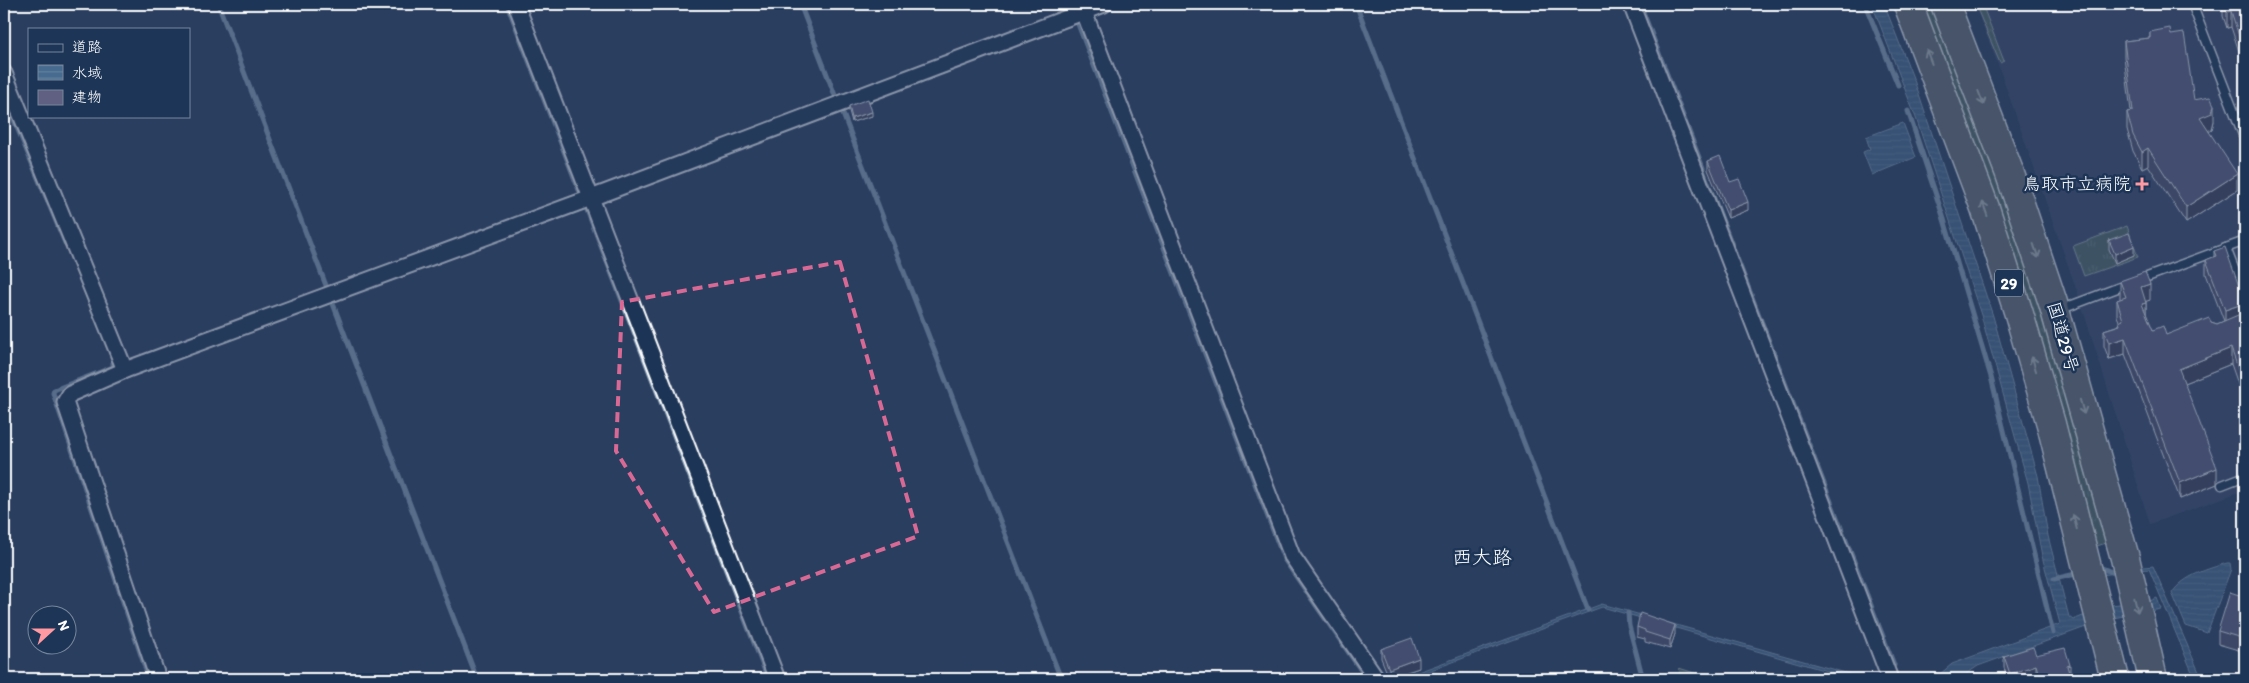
<svg xmlns="http://www.w3.org/2000/svg" width="2249" height="683" font-family="Itim,'Klee One',sans-serif">
<style>
.built{fill:#3e4c6d}
.grass{fill:url(#grass-tufts);stroke:#aab6b4}
.park{fill:#566d69;stroke:#aab6b4}
.water{fill:url(#water-rules);stroke:#90a6bb}
.lines{fill:none;stroke-linecap:round;stroke-linejoin:round}
.stream{stroke:#90a6bb;stroke-width:5}
.lane-casing{stroke:#fff;stroke-width:11}
.street-casing{stroke:#fff;stroke-width:19}
.highway-casing{stroke:#fff;stroke-width:31}
.lane{stroke:#1d3557;stroke-width:8}
.street{stroke:#1d3557;stroke-width:15}
.highway{stroke:#6b7074;stroke-width:28}
.wall{fill:#535370;stroke:#fff}
.shaded-wall{fill:#43435b;stroke:#fff}
.building{fill:#606082;stroke:#fff}
.oneway{stroke:#bcbfc0}
.marked{fill:none;stroke:#d76994;stroke-width:4;stroke-dasharray:10 6;stroke-linejoin:round}
.poi-dot{fill:#ff9aa2;stroke:#1d3557;stroke-width:2}
.labels{text-anchor:middle;dominant-baseline:central;stroke-width:5;stroke-linejoin:round;paint-order:stroke}
.shield{fill:#1d3557;stroke:#bbc2cd;stroke-width:1}
.shield-label{font-size:16px;font-weight:bold;fill:#fff}
.poi-label{font-size:18px;fill:#fff;stroke:#1d3557;text-anchor:end}
.street-label{font-size:18px;fill:#fff;stroke:#1d3557}
.quarter-label{font-size:20px;fill:#fff;stroke:#1d3557}
</style>
<defs>
<pattern id="grass-tufts" width="24" height="20" patternUnits="userSpaceOnUse" patternTransform="scale(1.25)"><rect width="24" height="20" fill="#566d69"/><path d="M3 7l-1-3M5 7V3M7 7l1-3M15 17l-1-3M17 17v-4M19 17l1-3" fill="none" stroke="#6f8380"/></pattern>
<pattern id="water-rules" width="6" height="5" patternUnits="userSpaceOnUse" patternTransform="scale(1.25)"><rect width="6" height="5" fill="#466b8e"/><path d="M0 2.5h6" fill="none" stroke="#62819f"/></pattern>
</defs>
<rect width="100%" height="100%" fill="#2a3e60"/>
<filter id="ink" filterUnits="userSpaceOnUse"><feTurbulence type="fractalNoise" baseFrequency=".02" numOctaves="2"/><feDisplacementMap in="SourceGraphic" scale="10" xChannelSelector="R" yChannelSelector="G"/><feConvolveMatrix kernelMatrix="1 2 1 2 8 2 1 2 1" color-interpolation-filters="sRGB"/></filter>
<g filter="url(#ink)">
<polygon class="built" points="1974,4 2245,4 2245,490 2150,524 2079,297 2000,70"/>
<g class="grass">
<polygon points="1921,4 1935,4 2042,301 2109,542 2094,547"/>
<polygon points="1975,4 1982,4 2004,61 2000,63"/>
<polygon points="2127,226 2138,257 2084,276 2073,246"/>
</g>
<polygon class="park" points="1679,668 1713,679 1681,679"/>
<g class="water">
<polygon points="1872,4 1884,4 1915,83 1993,316 2038,476 2048,536 2069,617 2073,620 2110,605 2150,601 2157,598 2161,609 2108,619 1978,666 1959,679 1934,679 1952,664 2060,624 2042,556 2028,483 1981,315 1916,118"/>
<polygon points="1903,123 1916,157 1872,175 1863,152 1870,149 1866,137"/>
<path d="M2227,563h3l1,6 -24,64 -21,-7 -14,-33c12,-18 36,-24 55,-30z"/>
<polygon points="2153,566 2202,679 2195,679 2149,569 2093,576 2093,573"/>
<polygon points="1602,604 1867,679 1855,679 1602,607 1407,679 1399,679"/>
</g>
<g class="lines">
<g class="stream">
<polyline points="218,4 477,679"/>
<polyline points="507,4 579,190"/>
<polyline points="800,4 836,98"/>
<polyline points="1070,4 1070,5"/>
<polyline points="1356,4 1588,610"/>
<polyline points="1640,4 1703,168"/>
<polyline points="1865,4 1898,85"/>
<polyline points="1078,24 1284,559 1367,679"/>
<polyline points="4,96 65,243"/>
<polyline points="1908,111 1943,216 1991,377 2053,633"/>
<polyline points="843,114 1061,679"/>
<polyline points="1703,170 1894,665"/>
<polyline points="587,210 768,679"/>
<polyline points="113,357 113,367 54,390 53,393 149,679"/>
<polyline points="2096,570 2102,568 2114,573"/>
<polyline points="2054,579 2080,573"/>
<polyline points="1628,613 1629,626 1643,679"/>
</g>
<g class="lane-casing">
<g id="lane">
<polyline points="2192,4 2245,140"/>
<polyline points="2226,248 2245,297"/>
<polyline points="2139,280 2245,241"/>
<polyline points="2059,310 2128,284"/>
<polyline points="2222,485 2245,476"/>
</g>
</g>
<g class="street-casing">
<g id="street">
<polyline points="516,4 777,679"/>
<polyline points="1081,4 1292,556 1377,679"/>
<polyline points="1631,4 1890,679"/>
<polyline points="4,73 125,370"/>
<polyline points="158,679 65,402 70,394 125,370 591,198 1104,4"/>
</g>
</g>
<g class="highway-casing">
<g id="highway">
<polyline points="1908,4 1985,208 2019,314 2051,424 2115,679"/>
<polyline points="1945,4 2010,174 2053,303 2125,558 2153,679"/>
</g>
</g>
<use href="#lane" class="lane"/>
<use href="#street" class="street"/>
<use href="#highway" class="highway"/>
</g>
<g class="wall">
<polygon points="2220,4 2245,4 2245,70 2231,27 2227,28 2223,16 2223,9"/>
<polygon points="2150,32 2171,35 2194,100 2214,121 2212,129 2208,131 2237,190 2186,223 2148,165 2142,168 2133,151 2127,129 2127,112 2131,111 2124,57 2124,41 2150,38"/>
<polygon points="849,106 872,116 852,122 849,111"/>
<polygon points="1708,161 1730,182 1748,210 1728,218 1708,170"/>
<polygon points="2109,240 2134,255 2115,263 2109,249"/>
<polygon points="2214,251 2245,303 2245,404 2231,364 2184,383 2217,484 2180,499 2125,354 2109,359 2104,346 2104,330 2119,325 2119,321 2117,316 2117,300 2120,299 2120,281 2150,300 2146,301 2146,314 2153,330 2166,335 2211,322 2217,324 2224,321 2206,274 2206,260 2214,257"/>
<polygon points="2245,597 2245,652 2218,644 2218,631"/>
<polygon points="1637,627 1675,634 1670,649 1645,642 1645,639 1637,637"/>
<polygon points="1381,649 1419,668 1389,678 1381,658"/>
<polygon points="2036,655 2070,676 2071,679 2037,679 2036,677 2031,679 2008,679 2004,668 2004,656"/>
</g>
<g class="shaded-wall">
<polygon points="2231,11 2231,27 2227,28 2227,12"/>
<polygon points="2214,105 2214,121 2212,129 2200,134 2200,118"/>
<polygon points="872,112 872,116 852,122 852,118"/>
<polygon points="2148,148 2148,165 2142,168 2142,152"/>
<polygon points="2237,174 2237,190 2186,223 2186,207"/>
<polygon points="1748,202 1748,210 1728,218 1728,210"/>
<polygon points="2134,246 2134,255 2115,263 2115,254"/>
<polygon points="2150,284 2150,300 2141,303 2141,287"/>
<polygon points="2146,303 2146,319 2142,304"/>
<polygon points="2245,303 2245,316 2225,324 2225,310"/>
<polygon points="2125,338 2125,354 2109,359 2109,343"/>
<polygon points="2231,348 2231,364 2179,385 2179,369"/>
<polygon points="2217,468 2217,484 2180,499 2180,483"/>
<polygon points="1675,625 1675,634 1670,649 1670,640"/>
<polygon points="1419,658 1419,668 1389,678 1389,669"/>
<polygon points="2036,665 2036,677 2031,679 2010,679 2010,674"/>
<polygon points="2070,665 2070,677 2067,666"/>
</g>
<g class="building">
<polygon points="2224,4 2245,4 2245,55 2231,11 2227,12"/>
<polygon points="2170,28 2171,35 2184,33 2194,100 2210,97 2214,105 2212,113 2200,118 2237,174 2186,207 2148,148 2142,152 2133,135 2127,112 2133,111 2124,41 2150,38 2150,32"/>
<polygon points="868,99 872,112 852,118 849,106"/>
<polygon points="1720,156 1730,182 1739,179 1748,202 1728,210 1708,161"/>
<polygon points="2129,233 2134,246 2115,254 2109,240"/>
<polygon points="2225,247 2245,303 2225,310 2206,260 2216,256 2214,251"/>
<polygon points="2145,272 2150,284 2141,287 2146,303 2142,304 2153,330 2163,326 2166,335 2209,318 2211,322 2217,324 2245,312 2245,389 2231,348 2179,369 2217,468 2180,483 2125,338 2109,343 2104,330 2120,325 2119,322 2123,320 2117,300 2126,297 2120,281"/>
<polygon points="2230,592 2245,597 2245,639 2218,631"/>
<polygon points="1640,613 1675,625 1670,640 1645,632 1645,630 1637,627"/>
<polygon points="1412,638 1419,658 1389,669 1381,649"/>
<polygon points="2033,647 2036,655 2065,648 2070,665 2067,666 2071,679 2044,679 2043,678 2040,679 2036,665 2010,674 2004,656"/>
</g>
<defs><path id="oneway-shaft" d="M-6 0H5M1.5-3L5.5 0L1.5 3" fill="none" stroke-width="1.6" stroke-linecap="round" stroke-linejoin="round" transform="scale(1.25)"/></defs>
<g class="oneway">
<use href="#oneway-shaft" transform="translate(1929 57) rotate(-111)"/>
<use href="#oneway-shaft" transform="translate(1981 98) rotate(69)"/>
<use href="#oneway-shaft" transform="translate(1985 209) rotate(-109)"/>
<use href="#oneway-shaft" transform="translate(2036 251) rotate(71)"/>
<use href="#oneway-shaft" transform="translate(2034 364) rotate(-106)"/>
<use href="#oneway-shaft" transform="translate(2082 407) rotate(74)"/>
<use href="#oneway-shaft" transform="translate(2075 522) rotate(-104)"/>
<use href="#oneway-shaft" transform="translate(2136 605) rotate(77)"/>
</g>
</g>
<path d="M0 0H2249V683H0ZM840,262l78,274 -204,76 -98,-161 6,-149z" fill="#2a3e60" fill-opacity=".55" fill-rule="evenodd"/>
<path class="marked" d="M840,262l78,274 -204,76 -98,-161 6,-149z"/>
<path class="poi-dot" d="M2139.5 176.5h5v5h5v5h-5v5h-5v-5h-5v-5h5z"/>
<g class="labels">
<rect class="shield" x="1995" y="269.5" width="28" height="27" rx="4"/>
<g class="shield-label">
<text x="2009" y="283">29</text>
</g>
<g class="poi-label">
<text x="2131" y="184">鳥取市立病院</text>
</g>
<g class="street-label">
<text transform="translate(2063 337) rotate(74)">国道29号</text>
</g>
<g class="quarter-label">
<text x="1482" y="557">西大路</text>
</g>
</g>
<rect width="2249" height="683" fill="none" stroke="#1d3557" stroke-width="20"/>
<rect x="10" y="10" width="2229" height="663" fill="none" stroke="#fff" stroke-width="2" filter="url(#ink)"/>
<rect x="28" y="28" width="162" height="90" fill="#1d3557" stroke="#77869a"/>
<rect x="38" y="44" width="25" height="8" fill="#1d3557" stroke="#77869a"/>
<text x="72" y="52" font-size="15" fill="#ffffff">道路</text>
<rect x="38" y="65" width="25" height="15" fill="url(#water-rules)" stroke="#77869a"/>
<text x="72" y="78" font-size="15" fill="#ffffff">水域</text>
<rect x="38" y="90" width="25" height="15" fill="#606082" stroke="#77869a"/>
<text x="72" y="102" font-size="15" fill="#ffffff">建物</text>
<g transform="translate(52 630) rotate(69)"><circle r="24" fill="#1d3557" stroke="#77869a"/>
<path d="M0-4L9 19L0 12L-9 19Z" fill="#ff9aa2"/>
<text y="-8" font-size="14" font-weight="bold" text-anchor="middle" fill="#ffffff">N</text>
</g>
</svg>
